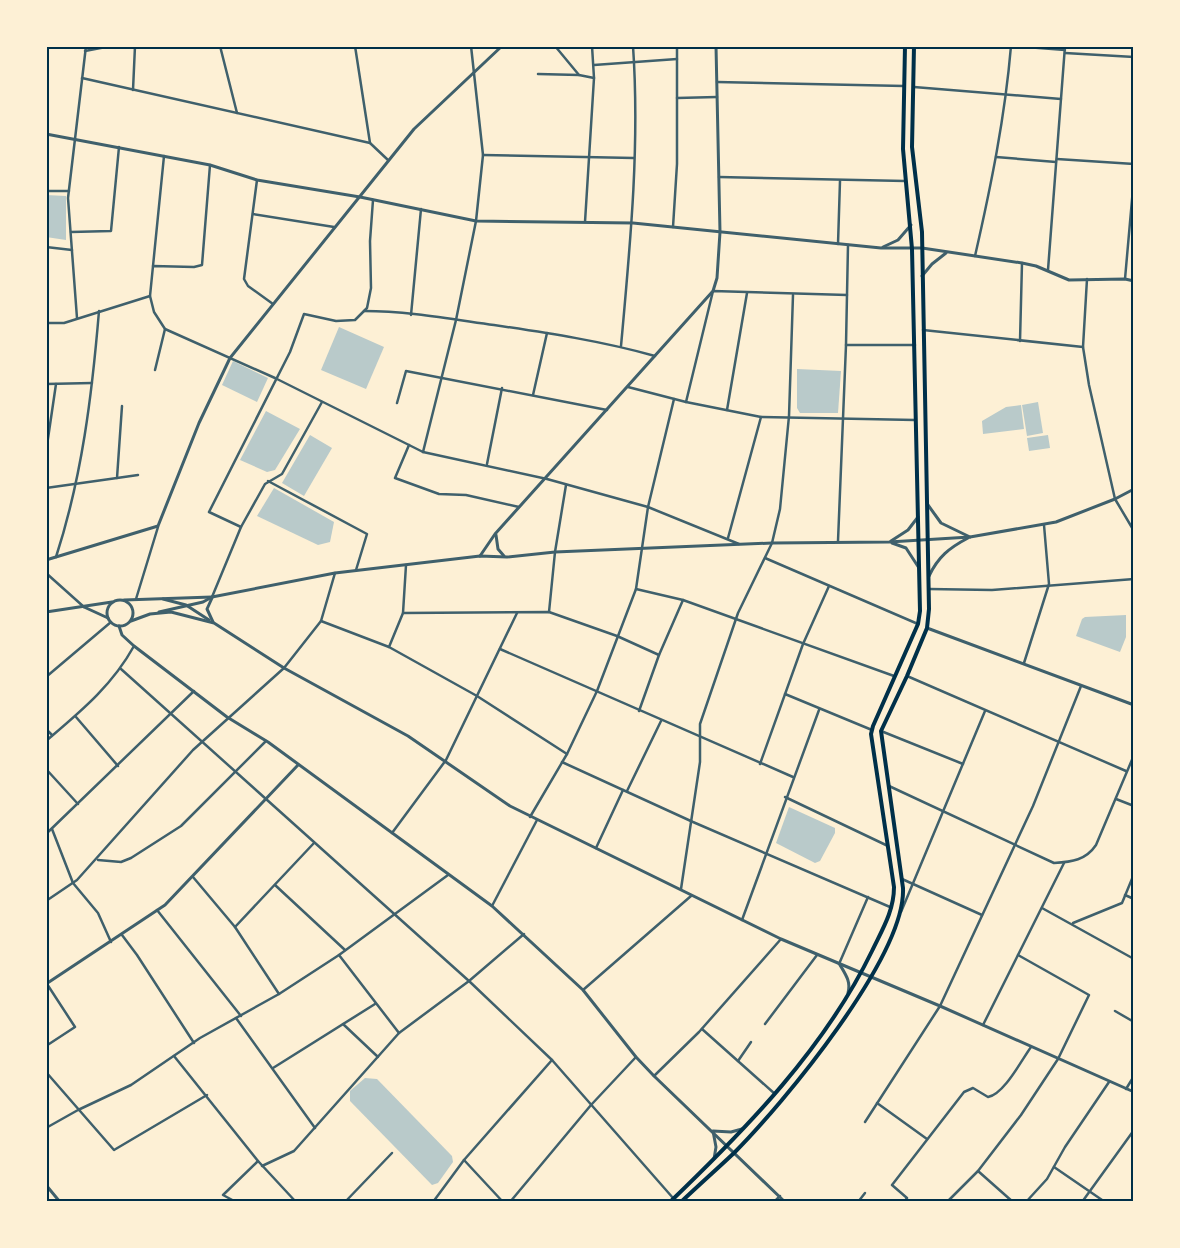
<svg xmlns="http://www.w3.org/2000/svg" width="1180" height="1248" font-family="'Titillium Web',sans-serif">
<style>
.green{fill:#b9caca}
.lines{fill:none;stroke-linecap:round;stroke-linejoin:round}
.minor{stroke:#3f606c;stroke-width:2.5}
.tertiary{stroke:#3f606c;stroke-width:3}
.secondary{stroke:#003049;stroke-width:4}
.neatline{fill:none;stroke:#003049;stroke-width:2}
</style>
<rect width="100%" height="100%" fill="#fdf0d5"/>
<g class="green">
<polygon points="46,195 66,196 66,240 46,237"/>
<polygon points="339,327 384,347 366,389 321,370"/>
<polygon points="233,361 268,378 257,402 222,385"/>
<polygon points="797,369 841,371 838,413 800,413 797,408"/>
<polygon points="1038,402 1043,433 1027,436 1022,405"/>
<polygon points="1021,405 1024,429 983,434 982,421 1006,407"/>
<polygon points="266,411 300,429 275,470 267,472 240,460"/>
<polygon points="310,435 332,448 304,496 282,483"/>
<polygon points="1048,435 1050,448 1029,451 1027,438"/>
<polygon points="274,488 334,522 330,542 318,545 257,516"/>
<polygon points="1126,615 1126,637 1120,652 1076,636 1082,619 1085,617"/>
<polygon points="789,807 835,828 835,833 820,861 815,863 776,843"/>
<polygon points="365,1078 377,1079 452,1156 453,1162 438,1183 432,1185 350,1101 350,1091"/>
</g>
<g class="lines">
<g class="minor">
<polyline points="220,46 237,113"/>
<polyline points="355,46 370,143"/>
<polyline points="555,46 579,75 594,78"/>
<polyline points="1011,46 1065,50"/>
<polyline points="85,51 111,46"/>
<polyline points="1065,53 1134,57"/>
<polyline points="594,65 677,59"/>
<polyline points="538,74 579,75"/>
<polyline points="82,78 370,143 388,160"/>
<polyline points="717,82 904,86"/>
<polyline points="914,87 1061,99"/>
<polyline points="133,90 135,46"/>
<polyline points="677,98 717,97"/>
<polyline points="483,155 634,158"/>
<polyline points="996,157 1056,162"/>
<polyline points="1057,159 1134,164"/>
<polyline points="719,177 905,181"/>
<polyline points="257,180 244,279 248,286 273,304"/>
<polyline points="46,191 69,191"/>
<polyline points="253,214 334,227"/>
<polyline points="585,222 594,78 592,46"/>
<polyline points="673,227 677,164 677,46"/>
<polyline points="71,232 111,231 119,147"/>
<polyline points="838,244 840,181"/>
<polyline points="46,247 72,250"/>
<path d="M975,256c16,-70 30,-139 36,-210"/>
<polyline points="153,266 164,156"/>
<polyline points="1048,270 1065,46"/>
<polyline points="1087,279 1083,347 1089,385 1115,499 1134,531"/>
<polyline points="1125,279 1134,177"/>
<polyline points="150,296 153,266 194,267 202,265 210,165"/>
<path d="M364,311c43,0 87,8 130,14 54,8 108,16 161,31"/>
<polyline points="411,315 421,209"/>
<polyline points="77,318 68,198 86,46"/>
<polyline points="46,323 64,323 150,296 154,312 165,329 275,378 423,452 547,479 648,507 739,544"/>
<polyline points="923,330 1083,347"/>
<polyline points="1020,341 1022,263"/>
<polyline points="846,345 915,345"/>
<path d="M621,346c9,-99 19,-200 12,-300"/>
<polyline points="155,370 165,329"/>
<polyline points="46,384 92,383"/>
<polyline points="628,387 686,402 761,417 915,420"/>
<polyline points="533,395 547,333"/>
<polyline points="686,402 713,291 847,295"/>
<polyline points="397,403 406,371 607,410"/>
<polyline points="727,410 747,293"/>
<polyline points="409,445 395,478 439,494 466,495 519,507"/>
<polyline points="46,452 56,384"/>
<polyline points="423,452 456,320 476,221 483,155 471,46"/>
<polyline points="487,464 502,388"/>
<polyline points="117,478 138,475"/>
<polyline points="268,481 367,534 356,570"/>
<polyline points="46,488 117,478 122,406"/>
<polyline points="241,527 209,512 290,352 304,314 336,321 355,320 367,308 371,288 370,241 373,200"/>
<polyline points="728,538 761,417"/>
<polyline points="838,541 846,345 848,245"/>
<path d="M56,557c26,-80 36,-162 43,-246"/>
<polyline points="765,558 918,624"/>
<polyline points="46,573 84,607"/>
<polyline points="636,589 683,600 894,676"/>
<polyline points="929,589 992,590 1134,579"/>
<polyline points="212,597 241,527 265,484 282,474 322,402"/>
<polyline points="136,599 158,527"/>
<polyline points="549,612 555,552 566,485"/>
<polyline points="403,613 549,612 617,636 659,655"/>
<polyline points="321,621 389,647 477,696 567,754"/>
<polyline points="389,647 403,613 406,565"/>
<polyline points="500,649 793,777"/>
<polyline points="1024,663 1049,584 1044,525"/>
<polyline points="121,669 469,981 552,1060 673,1198"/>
<polyline points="907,676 1126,771"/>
<polyline points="46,677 111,622"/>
<polyline points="785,694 872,730"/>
<polyline points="639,711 659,655 683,600"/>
<polyline points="76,717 118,766"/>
<polyline points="46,729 52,735"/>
<polyline points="881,731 963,764"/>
<path d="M46,741c34,-29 66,-55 88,-95"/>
<polyline points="562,762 693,822 890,907"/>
<polyline points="760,764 803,644 829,586"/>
<polyline points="46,769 78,804"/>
<path d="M889,786l165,77c18,-1 32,-3 42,-18l38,-90"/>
<polyline points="627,791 661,721"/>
<polyline points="785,797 888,846"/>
<polyline points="1116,799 1134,806"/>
<polyline points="530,817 567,754 597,691 636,589 648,507 674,399"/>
<polyline points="52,829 73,883 98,913 111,942"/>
<polyline points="392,833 446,760 517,613"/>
<polyline points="46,834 194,691"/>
<polyline points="596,848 623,790"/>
<polyline points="98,860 121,862 131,858 181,826 266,741"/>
<polyline points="193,877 235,927 279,994"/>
<polyline points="902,879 982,915"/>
<polyline points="275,885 345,950"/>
<polyline points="681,889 700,762 700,724 738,613 772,543 780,509 789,416 793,295"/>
<polyline points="1125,895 1134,899"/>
<polyline points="46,901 77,880 193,750 284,668 321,621 335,573"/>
<polyline points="492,906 537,820"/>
<polyline points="1042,908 1134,959"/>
<polyline points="157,910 241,1016"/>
<polyline points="901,912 985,711"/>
<polyline points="742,920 819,710"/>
<polyline points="1073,923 1122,903 1134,874"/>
<polyline points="235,927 314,843"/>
<polyline points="122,935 137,955 194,1043"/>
<polyline points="339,955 399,1033"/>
<polyline points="839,964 868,897"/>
<polyline points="583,990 691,896"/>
<polyline points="1115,1011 1134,1022"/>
<polyline points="236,1018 315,1128"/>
<polyline points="343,1024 378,1057"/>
<polyline points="765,1024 817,955"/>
<polyline points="983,1025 1064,863"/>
<polyline points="702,1029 775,1094"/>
<polyline points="46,1046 75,1027 47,984"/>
<polyline points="174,1056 258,1161 296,1202"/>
<polyline points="738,1061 751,1042"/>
<polyline points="273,1068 375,1004"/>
<polyline points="46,1072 114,1150 207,1095"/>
<polyline points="654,1076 699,1032 781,939"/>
<polyline points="1126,1089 1134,1076"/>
<polyline points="877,1103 927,1139"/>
<polyline points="865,1122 940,1006 1033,806 1081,686"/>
<polyline points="46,1128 78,1110 131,1085 200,1038 279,994 339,955 448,875"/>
<polyline points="464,1160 503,1202"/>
<polyline points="262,1166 294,1151 399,1033 469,981 524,934"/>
<polyline points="1054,1167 1105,1202"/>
<polyline points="978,1171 1013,1202"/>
<polyline points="236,1202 223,1195 258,1161"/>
<polyline points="345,1202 392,1153"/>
<polyline points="433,1202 464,1160 552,1060"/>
<polyline points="510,1202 591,1105 636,1057"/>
<polyline points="774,1202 780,1196"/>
<polyline points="858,1202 865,1193"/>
<path d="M904,1202l3,-4 -15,-13 72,-93 9,-4 15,9c16,-3 33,-36 43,-50"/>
<polyline points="947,1202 978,1171 1021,1115 1058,1059 1089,995 1018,955"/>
<polyline points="1026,1202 1047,1179 1065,1147 1109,1082"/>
<polyline points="1082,1202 1134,1130"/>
</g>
<g class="tertiary">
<polyline points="46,134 210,165 257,180 360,197 476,221 633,223 881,248 922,248 1022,263 1036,266 1069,280 1125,279 1134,281"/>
<polyline points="883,247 898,240 911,225"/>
<polyline points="922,276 932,264 946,253"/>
<polyline points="928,505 941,523 970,537"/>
<polyline points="496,535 498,549 504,556"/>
<polyline points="891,541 908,530 918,517"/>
<polyline points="892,543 906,548 919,568"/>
<polyline points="480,556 495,534 713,291 717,278 720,232 716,46"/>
<polyline points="46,560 158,526 199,423 230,358 414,129 502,46"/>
<path d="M929,576c9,-19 20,-28 39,-38"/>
<polyline points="212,598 207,609 213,622"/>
<polyline points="163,599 186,605 209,620"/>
<circle cx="120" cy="613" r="13"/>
<polyline points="124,600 212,597"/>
<polyline points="84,607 108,618"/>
<polyline points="46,612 112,602"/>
<polyline points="159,612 203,602 212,597 335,573 480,556 507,557 555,552 772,543 889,542 970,537 1056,522 1115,499 1134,489"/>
<polyline points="131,621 150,614 171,612 214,623 284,668 408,736 510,806 781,939 940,1006 1134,1092"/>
<polyline points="119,626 122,635 134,646 227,717 268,742 492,906 583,990 636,1057 654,1076 785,1202"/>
<polyline points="927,628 1134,705"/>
<path d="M840,965c6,10 11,17 8,28"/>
<polyline points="46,984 165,905 298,765"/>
<polyline points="714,1159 716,1147 713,1131 731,1132 742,1129"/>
<polyline points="46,1185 60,1202"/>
</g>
<g class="secondary">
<path d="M670,1202c77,-74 155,-154 202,-251 10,-21 22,-40 22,-64l-23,-153 2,-8 45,-102 2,-13 -8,-362 -9,-100 2,-103"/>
<path d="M681,1202c18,-17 36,-33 53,-49 49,-49 172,-197 169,-265l-22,-157 26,-55 20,-48 2,-19 -7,-377 -10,-85 2,-101"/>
</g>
</g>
<rect width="1180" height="1248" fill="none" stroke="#fdf0d5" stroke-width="95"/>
<rect x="48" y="48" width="1084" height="1152" class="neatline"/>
</svg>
